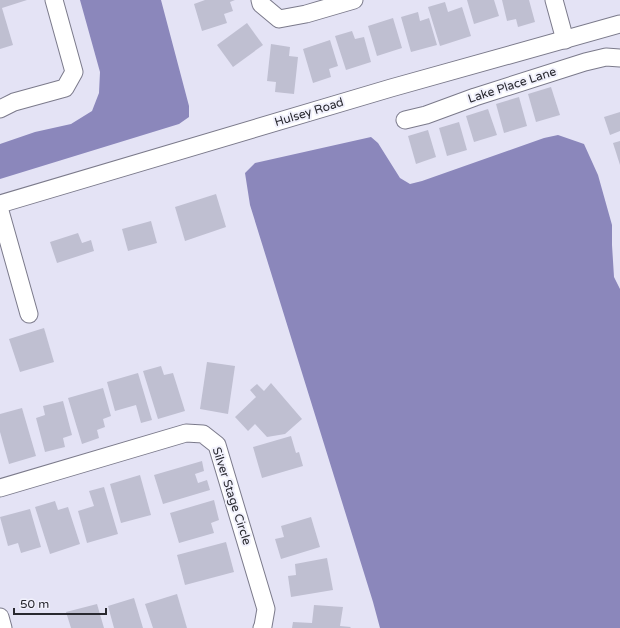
<svg xmlns="http://www.w3.org/2000/svg" width="620" height="628" font-family="'Varela Round',sans-serif">
<style>
.water{fill:#8b87bb}
.building{fill:#bfbfd1}
.lines{fill:none;stroke-linecap:round;stroke-linejoin:round}
.minor-casing{stroke:#7b7a8b;stroke-width:19}
.minor{stroke:#fff;stroke-width:17}
.labels{text-anchor:middle;dominant-baseline:central;stroke-width:4;stroke-linejoin:round;paint-order:stroke}
.street-label{font-size:12px;fill:#292930;stroke:#f1f1fc}
</style>
<rect width="100%" height="100%" fill="#e4e3f5"/>
<g class="water">
<polygon points="80,0 161,0 189,106 189,117 179,124 0,179 0,144 35,132 71,124 92,111 99,93 100,72"/>
<polygon points="558,135 584,144 598,175 612,225 612,245 614,277 620,289 620,628 380,628 373,602 250,205 245,173 255,163 371,137 378,143 400,178 410,184 422,181 544,138"/>
</g>
<g class="building">
<polygon points="0,0 27,0 2,8 13,45 0,49"/>
<polygon points="205,0 235,0 230,2 233,11 224,14 227,23 202,31 194,4"/>
<polygon points="467,0 494,0 499,16 474,24"/>
<polygon points="502,0 529,0 535,22 518,27 516,19 507,21"/>
<polygon points="445,2 448,12 462,7 471,36 440,46 428,7"/>
<polygon points="418,12 420,21 429,18 437,45 411,52 401,17"/>
<polygon points="393,18 402,48 377,56 368,26"/>
<polygon points="247,23 263,45 233,67 217,45"/>
<polygon points="352,31 355,39 364,37 371,62 346,70 335,36"/>
<polygon points="330,40 338,66 329,69 331,77 313,83 303,49"/>
<polygon points="271,44 290,47 289,56 298,57 294,94 275,92 276,82 267,81"/>
<polygon points="551,87 560,115 536,122 528,94"/>
<polygon points="519,97 527,126 504,133 496,104"/>
<polygon points="488,109 497,135 474,142 466,116"/>
<polygon points="620,112 620,131 610,135 604,117"/>
<polygon points="459,122 467,150 447,156 439,128"/>
<polygon points="428,130 436,157 416,164 408,136"/>
<polygon points="620,141 620,165 613,143"/>
<polygon points="216,194 226,227 185,241 175,207"/>
<polygon points="151,221 157,243 128,251 122,229"/>
<polygon points="78,233 82,243 91,240 94,251 57,263 50,242"/>
<polygon points="44,328 54,362 20,372 9,339"/>
<polygon points="207,362 235,366 228,414 200,409"/>
<polygon points="161,366 164,375 173,373 185,411 158,419 143,371"/>
<polygon points="138,373 152,420 141,423 136,405 115,411 107,382"/>
<polygon points="271,383 302,419 285,434 267,437 255,424 248,431 235,417 256,397 250,390 257,384 264,391"/>
<polygon points="103,388 111,416 103,419 105,427 97,430 99,438 82,444 68,398"/>
<polygon points="63,401 72,435 63,438 65,447 45,452 36,418 45,415 43,406"/>
<polygon points="22,408 36,456 9,464 0,432 0,414"/>
<polygon points="291,436 296,453 299,452 303,466 262,478 253,447"/>
<polygon points="202,461 204,471 195,474 198,483 207,480 210,490 163,504 154,475"/>
<polygon points="140,475 151,515 121,523 110,484"/>
<polygon points="104,487 118,534 87,543 78,511 94,506 89,491"/>
<polygon points="214,500 219,520 211,523 214,533 179,543 170,513"/>
<polygon points="55,501 58,510 68,507 80,544 50,554 35,507"/>
<polygon points="30,509 41,547 21,553 18,543 8,546 0,517"/>
<polygon points="311,517 320,547 281,559 275,539 284,537 281,526"/>
<polygon points="226,542 234,572 185,585 177,555"/>
<polygon points="327,558 333,590 291,597 288,576 296,575 295,564"/>
<polygon points="177,594 187,628 153,628 145,604"/>
<polygon points="134,598 143,628 114,628 108,606"/>
<polygon points="97,604 104,628 71,628 66,612"/>
<polygon points="314,605 343,607 340,626 351,627 350,628 292,628 293,622 312,623"/>
</g>
<g class="lines">
<g class="minor-casing">
<g id="minor">
<polyline points="260,0 261,4 279,19 306,14 354,0"/>
<polyline points="554,0 565,40"/>
<polyline points="0,109 14,102 65,88 74,72 54,0"/>
<polyline points="405,120 426,115 475,97 585,62 606,57 620,58"/>
<polyline points="0,204 391,88 620,24"/>
<polyline points="0,211 29,314"/>
<polyline points="0,488 186,433 203,434 217,445 266,609 263,626 262,628"/>
<polyline points="0,617 3,628"/>
</g>
</g>
<use href="#minor" class="minor"/>
</g>
<g class="labels">
<g class="street-label">
<text transform="translate(512 85) rotate(-18)">Lake Place Lane</text>
<text transform="translate(309 112) rotate(-17)">Hulsey Road</text>
<text transform="translate(232 496) rotate(72)">Silver Stage Circle</text>
</g>
</g>
<path d="M14 608v6h92v-6" fill="none" stroke="#292930" stroke-width="2"/>
<text x="20" y="608" font-size="12" fill="#292930" stroke="#f1f1fc" stroke-width="3" paint-order="stroke">50 m</text>
</svg>
